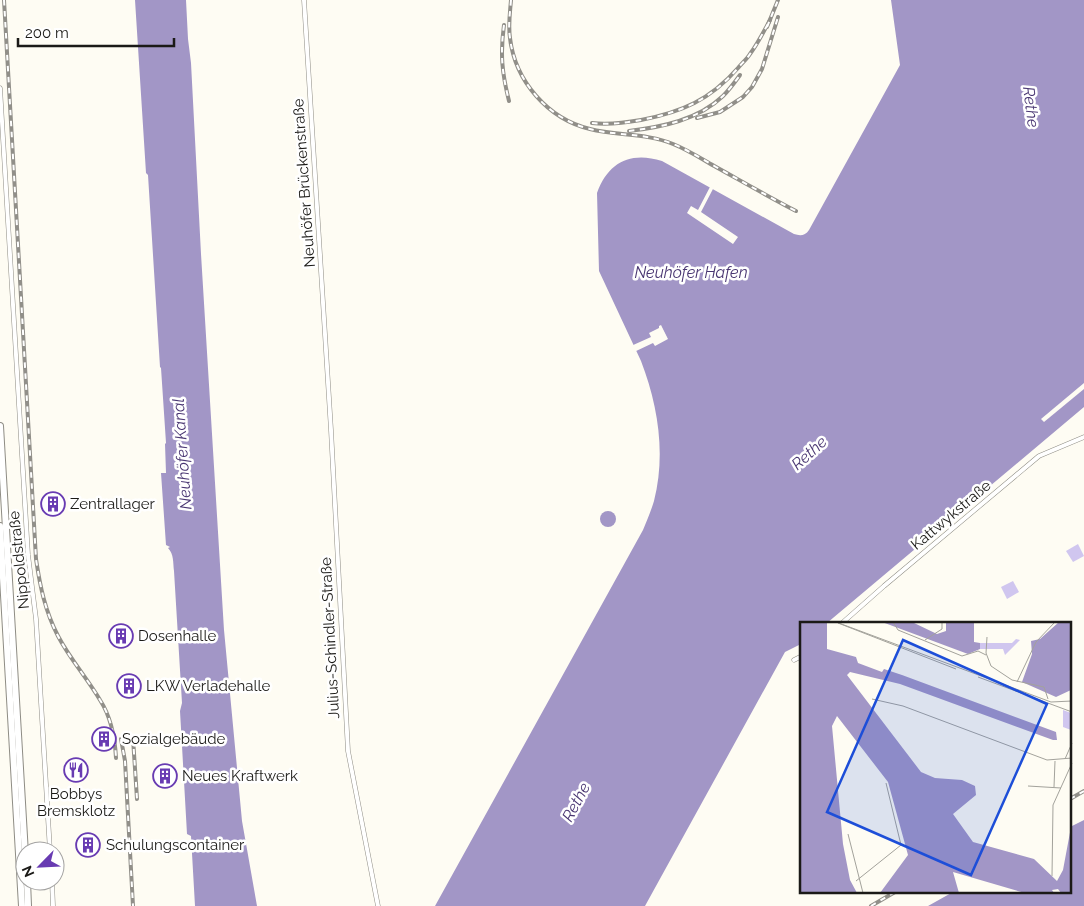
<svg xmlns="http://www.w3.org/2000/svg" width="1084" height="906" font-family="Raleway,sans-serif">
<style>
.green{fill:#d0c6ef}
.water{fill:#a296c6}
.pier{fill:#fefcf3}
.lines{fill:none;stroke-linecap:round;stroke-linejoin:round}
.minor-casing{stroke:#8e8c84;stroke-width:5}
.primary-casing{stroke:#8e8c84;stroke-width:8}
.minor{stroke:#fff;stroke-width:4}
.primary{stroke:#fff;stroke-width:6}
.rail-casing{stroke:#918f89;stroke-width:4}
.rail{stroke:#fff;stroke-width:2;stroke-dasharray:5.5;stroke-linecap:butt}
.labels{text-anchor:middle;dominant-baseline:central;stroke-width:5;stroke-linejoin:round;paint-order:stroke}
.street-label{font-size:15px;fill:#1b1a17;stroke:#fff}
.poi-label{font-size:15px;fill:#1b1a17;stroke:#fff;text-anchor:start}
.water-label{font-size:16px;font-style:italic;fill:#493672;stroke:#fff}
.inset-road{fill:none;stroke:#a3a29b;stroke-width:1}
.view{fill:#1d4ed8;fill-opacity:0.15;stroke:#1d4ed8;stroke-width:2.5}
.inset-edge{fill:none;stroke:#1b1a17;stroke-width:2.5}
</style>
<rect width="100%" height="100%" fill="#fefcf3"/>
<g class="green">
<polygon points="1078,544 1084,556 1073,562 1066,551"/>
<polygon points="1013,581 1019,592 1007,599 1001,587"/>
</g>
<g class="water">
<path d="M135,0h51l2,39 3,24 10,191 23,376 18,191 15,85h-62l-4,-70 -4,-2 -7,-123 2,-8 -8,-132c-1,-8 0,-17 -6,-23l2,-1 -4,-2 -5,-72h5l-1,-29 1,-1 -5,-75 -1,-1 -12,-192 -2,-2z"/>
<path d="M891,0h193v407l-257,216 -25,1 -1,20 -16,8 -140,254h-210l208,-376c4,-10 8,-19 11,-29 12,-47 4,-96 -13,-140l-42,-90 -2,-78c11,-31 34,-42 65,-32l132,73c6,2 11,2 15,-4l91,-165z"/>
<circle cx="608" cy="519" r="8"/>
<polygon points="1084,820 1084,906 928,906 953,892 1070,892 1070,827"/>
</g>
<g class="pier">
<polygon points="711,185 714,187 701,212 738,237 733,244 687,213 691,206 698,210"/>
<polygon points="661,325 668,339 655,346 653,343 634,352 631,346 651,337 649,333 659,328 659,326"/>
<polygon points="1084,383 1084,389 1044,422 1041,419"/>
</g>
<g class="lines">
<g class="minor-casing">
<g id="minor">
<polyline points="304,0 331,430 348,751 378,906"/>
<polyline points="0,88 28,555 36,619 50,851"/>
<polyline points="841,624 884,586 1039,456 1084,437"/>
<polyline points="794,660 802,656"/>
<polyline points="52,881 53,906"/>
</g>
</g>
<g class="primary-casing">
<g id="primary">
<polyline points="0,426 25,854"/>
<polyline points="0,526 22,906"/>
<polyline points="27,881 28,906"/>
</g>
</g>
<use href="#minor" class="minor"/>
<use href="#primary" class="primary"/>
<g class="rail-casing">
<g id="rail">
<path d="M4,0l32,559c4,27 9,52 22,77 12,23 29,42 42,64 11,17 15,38 16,58"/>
<path d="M511,0c-1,13 -3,25 -1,38 5,43 38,81 80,91 27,7 57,4 83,15 15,6 29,15 43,23 27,15 53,30 80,44"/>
<path d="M504,25c-4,29 -2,48 5,76"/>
<polyline points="767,27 778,0"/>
<polyline points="697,118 720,112 743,97 752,87 762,69 778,17"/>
<path d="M592,123c17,2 32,0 49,-3 41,-8 69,-20 97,-52 4,-5 9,-9 12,-14 8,-11 14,-23 20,-34"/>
<path d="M629,131c33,-4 69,-11 94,-35 6,-6 12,-14 17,-21"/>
<polyline points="133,738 137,799"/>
<polyline points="121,739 125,761 133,906"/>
<polyline points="1070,799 1084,791"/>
<polyline points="871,906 895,892"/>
</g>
</g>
<use href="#rail" class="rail"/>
</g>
<defs>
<g id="building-ring" transform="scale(1.25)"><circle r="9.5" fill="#fff" stroke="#683bb2" stroke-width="1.5"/><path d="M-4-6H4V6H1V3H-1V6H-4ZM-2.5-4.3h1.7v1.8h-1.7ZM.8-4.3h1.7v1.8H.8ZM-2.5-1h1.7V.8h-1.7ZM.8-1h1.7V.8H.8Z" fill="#683bb2"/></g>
<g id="restaurant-ring" transform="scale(1.25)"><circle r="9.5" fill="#fff" stroke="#683bb2" stroke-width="1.5"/><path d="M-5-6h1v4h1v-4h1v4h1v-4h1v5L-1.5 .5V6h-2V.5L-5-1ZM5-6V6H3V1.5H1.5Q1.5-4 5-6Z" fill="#683bb2"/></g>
</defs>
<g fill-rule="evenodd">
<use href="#building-ring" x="53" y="504"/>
<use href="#building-ring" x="121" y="636"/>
<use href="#building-ring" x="129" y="686"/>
<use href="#building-ring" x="104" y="739"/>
<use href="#restaurant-ring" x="76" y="770"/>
<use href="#building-ring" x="165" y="776"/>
<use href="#building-ring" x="88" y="845"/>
</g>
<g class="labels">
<g class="street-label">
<text transform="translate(304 183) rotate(-94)">Neuhöfer Brückenstraße</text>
<text transform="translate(951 515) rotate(-40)">Kattwykstraße</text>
<text transform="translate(19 560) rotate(-96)">Nippoldstraße</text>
<text transform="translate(330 638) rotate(-93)">Julius-Schindler-Straße</text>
</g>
<g class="poi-label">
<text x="70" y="504">Zentrallager</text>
<text x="138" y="636">Dosenhalle</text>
<text x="146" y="686">LKW Verladehalle</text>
<text x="122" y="739">Sozialgebäude</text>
<text x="182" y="776">Neues Kraftwerk</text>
<text x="76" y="794" text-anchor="middle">Bobbys<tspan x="76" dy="17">Bremsklotz</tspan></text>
<text x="106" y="845">Schulungscontainer</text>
</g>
<g class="water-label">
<text transform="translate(1031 107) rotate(83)">Rethe</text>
<text x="691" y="272">Neuhöfer Hafen</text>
<text transform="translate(809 453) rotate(-42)">Rethe</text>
<text transform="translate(182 454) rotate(-94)">Neuhöfer Kanal</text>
<text transform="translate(576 802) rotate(-62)">Rethe</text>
</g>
</g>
<g transform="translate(800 622)">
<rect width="271" height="271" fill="#fefcf3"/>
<path d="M216,17l4,1 -15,15 -2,-6h-23v-6h32zM263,88l8,3v17l-8,-3z" fill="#d0c6ef"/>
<path d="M0,0l27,1v26l29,8 2,6 24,9 2,-3 18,6 154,57 1,8h-4l-153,-56 -50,-12 -3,3 74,97 14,6 27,2 13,6 1,9 -23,19 20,28 61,17 23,22 6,-11 8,-43v66h-10l-3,-4 -6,1 2,3h-29l-72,-21 6,21h-79l28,-38 -20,-73 -51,-66 -5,10 11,118 7,36 7,13h-57zM82,0h30l25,12 9,-3v-9h28v20l6,1v6l-12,5zM259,0h12v68l-15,7 -34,-15 10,-28 -1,-13 9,-2z" fill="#a296c6"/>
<path class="inset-road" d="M36,0l215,80 21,-1M93,0l5,8 64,26 16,-5 8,4M38,1l118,46M187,15l-1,16 5,13 21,14 32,7 4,12M125,18l17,-11v-7M178,55l94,35M217,60l19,-40 19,-20M72,77l31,7 144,54 25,-2M265,137l7,-16M228,164l33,2M254,165l1,-26M48,212l15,59M252,254l1,-71 19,-42M56,259l45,-36 -15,-62"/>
<path class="view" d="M103,18l144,64 -76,171 -144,-63z"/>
<rect width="271" height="271" class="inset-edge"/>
</g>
<g transform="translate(40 866) rotate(246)"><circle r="24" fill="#ffffff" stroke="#a4a3a2"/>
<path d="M0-4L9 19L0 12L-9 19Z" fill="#683bb2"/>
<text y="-8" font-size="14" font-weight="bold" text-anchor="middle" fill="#1b1a17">N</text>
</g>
<path d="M18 38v8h156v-8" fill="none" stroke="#1b1a17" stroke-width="2.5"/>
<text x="25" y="38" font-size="15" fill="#1b1a17" stroke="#ffffff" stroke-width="4" paint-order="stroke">200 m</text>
</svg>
